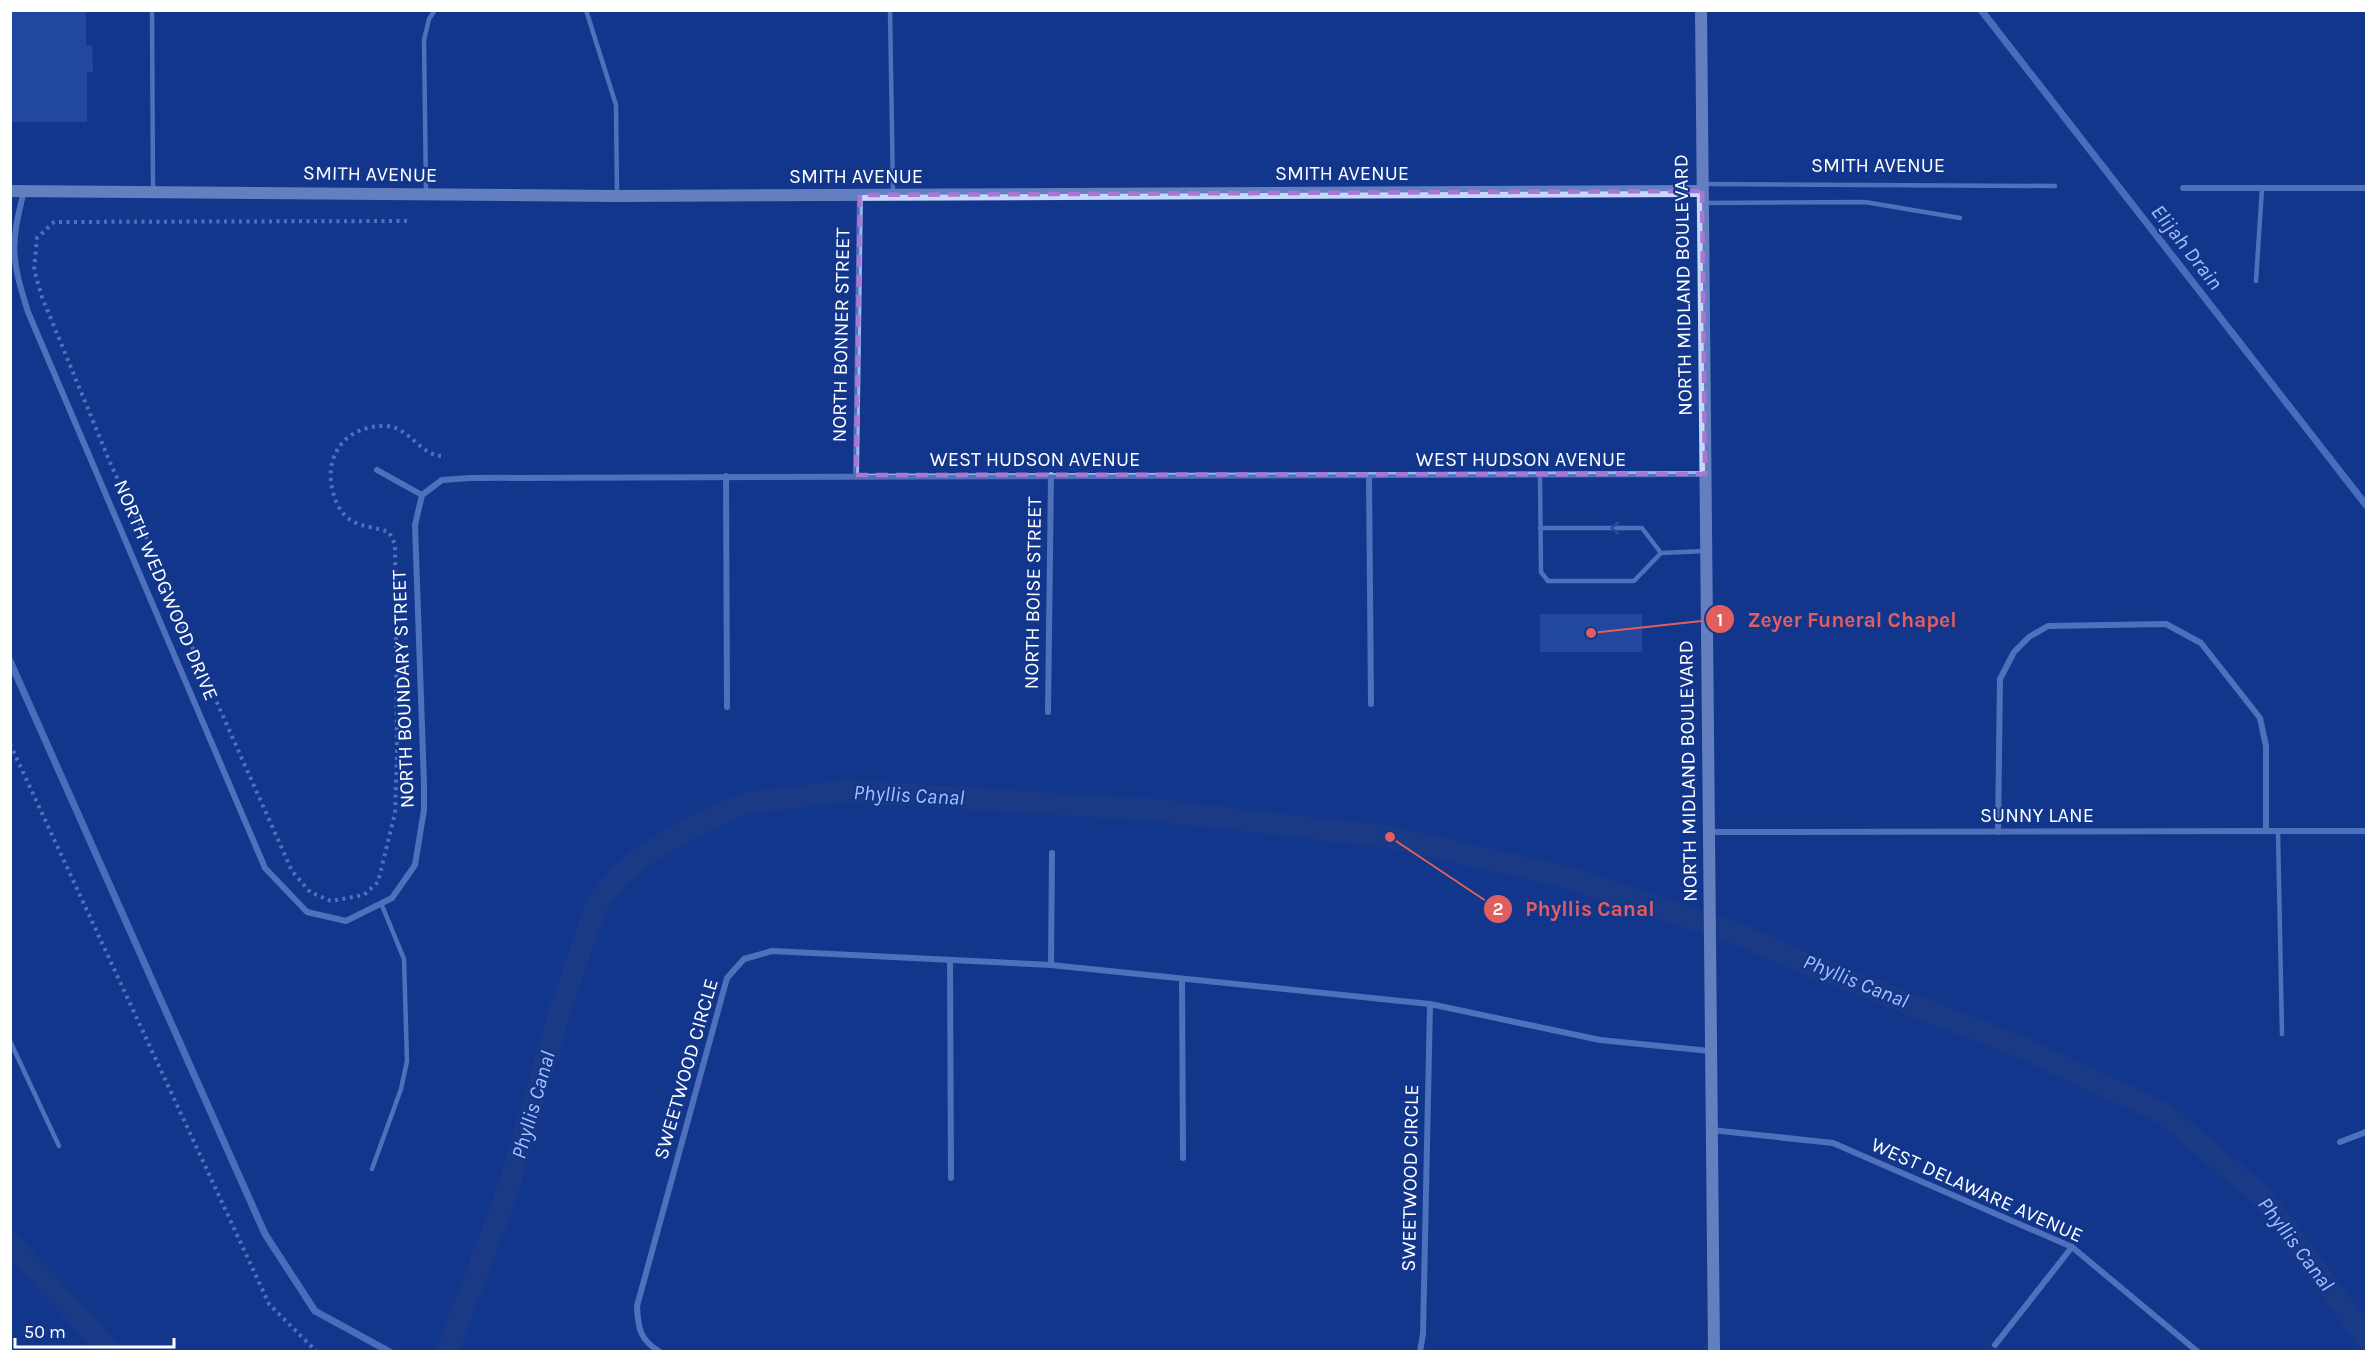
<svg xmlns="http://www.w3.org/2000/svg" width="2377" height="1362" font-family="Karla,sans-serif">
<style>
.lines{fill:none;stroke-linecap:round;stroke-linejoin:round}
.stream{stroke:#8cadf4;stroke-width:7}
.canal{stroke:#243e7f;stroke-width:22}
.building{fill:#365cb3}
.path{stroke:#9ab5f1;stroke-width:4;stroke-dasharray:3 4.5;stroke-linecap:butt}
.lane{stroke:#9ab5f1;stroke-width:4.5}
.street{stroke:#9ab5f1;stroke-width:6}
.secondary{stroke:#c8d7fc;stroke-width:12}
.oneway{stroke:#4262af}
.marked{fill:none;stroke:#a976d5;stroke-width:4.5;stroke-dasharray:12 8;stroke-linejoin:round}
.labels{text-anchor:middle;dominant-baseline:central;stroke-width:4.5;stroke-linejoin:round;paint-order:stroke}
.street-label{font-size:20px;fill:#fff;stroke:#12368c}
.water-label{font-size:21px;font-style:italic;fill:#a6c0f8;stroke:#12368c}
.leader{fill:none;stroke:#e05e5e;stroke-width:2}
.callout-dot{fill:#e05e5e;stroke:#12368c;stroke-width:2}
.mark-label{font-size:18px;text-anchor:middle;font-weight:bold;fill:#fff}
.callout-label{font-size:21px;text-anchor:middle;font-weight:bold;fill:#e05e5e;stroke:#12368c;stroke-width:4.5;stroke-linejoin:round;paint-order:stroke}
</style>
<rect width="100%" height="100%" fill="#12368c"/>
<g class="lines">
<g class="stream">
<polyline points="1981,10 2366,505"/>
<polyline points="10,661 265,1234 315,1311 390,1352"/>
</g>
<g class="canal">
<polyline points="10,1243 111,1352"/>
<polyline points="447,1352 508,1190 559,1013 597,903 618,877 643,856 688,829 745,803 848,791 1154,810 1390,837 1565,877 1743,936 1809,965 2018,1046 2163,1113 2263,1197 2366,1338"/>
</g>
</g>
<g class="building">
<polygon points="10,10 86,10 86,45 92,45 93,72 87,72 87,122 10,122"/>
<rect x="1540" y="614" width="102" height="38"/>
</g>
<g class="lines">
<g class="path">
<path d="M407,221l-353,1 -17,16 -3,32 8,27 69,168 35,72 39,94 107,240 18,21 21,9 33,-6 14,-13 17,-69 2,-57 -2,-212 -6,-12c-11,-4 -25,-5 -35,-10 -12,-6 -18,-18 -21,-30 -10,-37 13,-67 53,-66 23,1 33,28 55,30"/>
<polyline points="10,744 269,1304 317,1352"/>
</g>
<g class="lane">
<polyline points="152,10 153,191"/>
<polyline points="586,10 616,105 617,195"/>
<polyline points="890,10 893,192"/>
<polyline points="1705,184 2055,186"/>
<polyline points="426,192 424,40 429,19 435,10"/>
<polyline points="1703,203 1865,202 1960,218"/>
<polyline points="2256,281 2262,188"/>
<polyline points="1540,475 1541,572 1548,581 1634,581 1661,553 1705,551"/>
<polyline points="1540,528 1642,528 1661,553"/>
<polyline points="2278,831 2282,1034"/>
<polyline points="10,1041 59,1146"/>
<polyline points="372,1169 401,1089 407,1061 404,959 381,903"/>
</g>
<g class="street">
<polyline points="2183,188 2366,188"/>
<path d="M24,191c-14,55 -13,67 4,121l237,556 42,44 39,9 46,-23 23,-33 9,-55v-26l-9,-259 7,-30"/>
<polyline points="377,470 422,495"/>
<polyline points="856,475 860,195"/>
<polyline points="726,476 727,707"/>
<polyline points="1369,476 1371,704"/>
<polyline points="422,495 442,480 470,478 1705,474"/>
<polyline points="1048,712 1051,475"/>
<polyline points="1708,832 2366,831"/>
<polyline points="1998,832 2000,679 2014,652 2029,637 2048,626 2166,624 2201,643 2260,718 2266,746 2266,831"/>
<polyline points="950,960 951,1178"/>
<polyline points="1051,965 1052,853"/>
<polyline points="1182,980 1183,1158"/>
<polyline points="1711,1130 1833,1143 2072,1247 2198,1352"/>
<polyline points="2340,1142 2366,1132"/>
<polyline points="1995,1345 2072,1247"/>
<path d="M660,1352c-20,-12 -22,-23 -23,-46l90,-328 17,-19 28,-8 279,14 379,39 170,36 110,11"/>
<polyline points="1420,1352 1423,1334 1430,1004"/>
</g>
<g class="secondary">
<polyline points="1701,10 1714,1352"/>
<polyline points="10,191 617,196 1702,191"/>
</g>
</g>
<defs><path id="oneway-chevron" d="M-2-3.5L2.5 0L-2 3.5" fill="none" stroke-width="1.6" stroke-linecap="round" stroke-linejoin="round" transform="scale(1.5)"/></defs>
<use class="oneway" href="#oneway-chevron" transform="translate(1615 528) rotate(180)"/>
<path d="M0 0H2377V1362H0ZM1702,191l3,283 -849,1 4,-280z" fill="#12368c" fill-opacity=".55" fill-rule="evenodd"/>
<path class="marked" d="M1702,191l3,283 -849,1 4,-280z"/>
<g class="labels">
<g class="street-label">
<text x="1878" y="165">SMITH AVENUE</text>
<text x="1342" y="173">SMITH AVENUE</text>
<text transform="translate(370 174) rotate(1)">SMITH AVENUE</text>
<text x="856" y="176">SMITH AVENUE</text>
<text transform="translate(1683 285) rotate(-91)">NORTH MIDLAND BOULEVARD</text>
<text transform="translate(841 335) rotate(-89)">NORTH BONNER STREET</text>
<text x="1035" y="459">WEST HUDSON AVENUE</text>
<text x="1521" y="459">WEST HUDSON AVENUE</text>
<text transform="translate(166 590) rotate(67)">NORTH WEDGWOOD DRIVE</text>
<text transform="translate(1033 593) rotate(-89)">NORTH BOISE STREET</text>
<text transform="translate(403 689) rotate(-92)">NORTH BOUNDARY STREET</text>
<text transform="translate(1688 771) rotate(-91)">NORTH MIDLAND BOULEVARD</text>
<text x="2037" y="815">SUNNY LANE</text>
<text transform="translate(686 1069) rotate(-74)">SWEETWOOD CIRCLE</text>
<text transform="translate(1410 1178) rotate(-89)">SWEETWOOD CIRCLE</text>
<text transform="translate(1977 1190) rotate(24)">WEST DELAWARE AVENUE</text>
</g>
<g class="water-label">
<text transform="translate(2187 247) rotate(52)">Elijah Drain</text>
<text transform="translate(909 795) rotate(3)">Phyllis Canal</text>
<text transform="translate(1856 981) rotate(22)">Phyllis Canal</text>
<text transform="translate(533 1105) rotate(-74)">Phyllis Canal</text>
<text transform="translate(2296 1244) rotate(53)">Phyllis Canal</text>
</g>
</g>
<path class="leader" d="M1591 633L1720 619M1390 837L1498 909"/>
<g class="callout-dot">
<circle cx="1591" cy="633" r="6"/>
<circle cx="1390" cy="837" r="6"/>
<circle cx="1720" cy="619" r="15"/>
<circle cx="1498" cy="909" r="15"/>
</g>
<g class="mark-label">
<text x="1720" y="626">1</text>
<text x="1498" y="915">2</text>
</g>
<g class="callout-label">
<text x="1852" y="627">Zeyer Funeral Chapel</text>
<text x="1590" y="916">Phyllis Canal</text>
</g>
<rect width="2377" height="1362" fill="none" stroke="#ffffff" stroke-width="24"/>
<path d="M15 1338v9h159v-9" fill="none" stroke="#ffffff" stroke-width="3"/>
<text x="24" y="1338" font-size="18" fill="#ffffff" stroke="#12368c" stroke-width="4.5" paint-order="stroke">50 m</text>
</svg>
